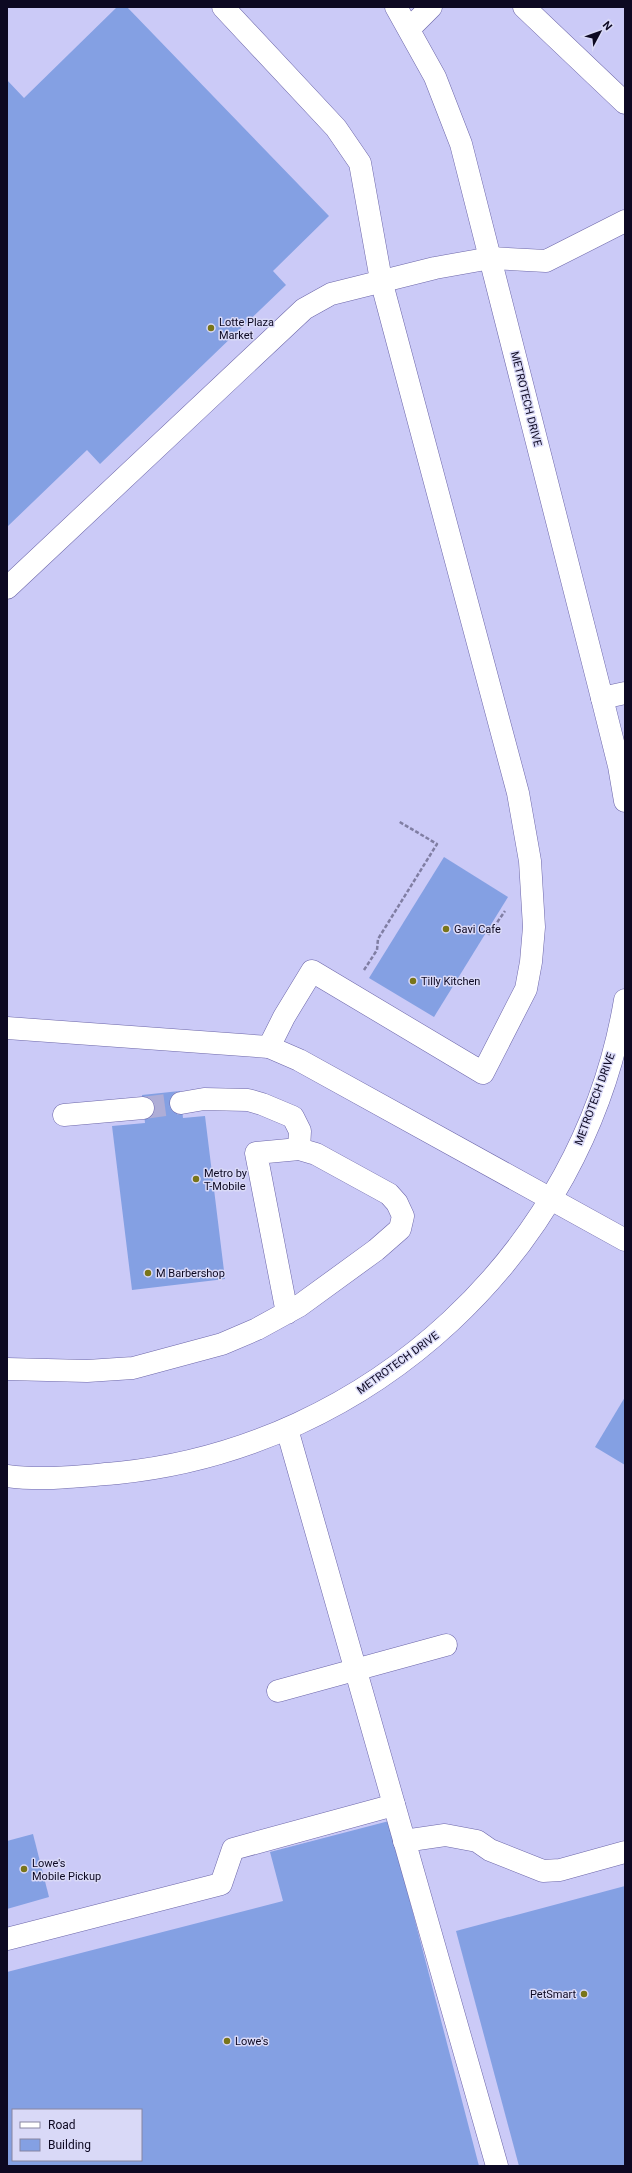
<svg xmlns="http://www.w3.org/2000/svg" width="632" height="2173" font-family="Roboto,sans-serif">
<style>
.building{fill:#84a0e3;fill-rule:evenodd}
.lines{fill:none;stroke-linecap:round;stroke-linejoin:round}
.minor-tunnel{stroke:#aeadd7;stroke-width:22;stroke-dasharray:22 11;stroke-linecap:butt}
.minor-casing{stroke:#6c66a9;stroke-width:23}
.path{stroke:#807ea3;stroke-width:2.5;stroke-dasharray:4 2;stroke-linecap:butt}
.minor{stroke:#fff;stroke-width:22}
.poi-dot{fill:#797519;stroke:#d9d9f7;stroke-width:1.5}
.labels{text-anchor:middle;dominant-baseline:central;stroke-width:3;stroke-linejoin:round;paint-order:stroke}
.poi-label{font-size:11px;fill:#0d0922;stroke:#d9d9f7;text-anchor:start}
.street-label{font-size:11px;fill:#0d0922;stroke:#d9d9f7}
</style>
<rect width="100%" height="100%" fill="#cbcaf7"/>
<g class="building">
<polygon points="117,7 127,7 329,216 273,271 286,285 100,464 87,450 7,527 7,80 24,98"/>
<polygon points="444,857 508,897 434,1017 369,978"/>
<polygon points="180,1091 183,1118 205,1116 225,1279 132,1290 112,1126 145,1123 142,1095"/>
<polygon points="625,1397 625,1465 595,1447"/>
<path d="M389,1821l90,345h-472v-194l276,-71 -13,-49zM13,2110h128v50h-128z"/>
<polygon points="33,1834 49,1897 7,1909 7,1841"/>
<polygon points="625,1886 625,2166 519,2166 456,1931"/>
</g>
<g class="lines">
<polyline class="minor-tunnel" points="143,1108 181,1103"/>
<g class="minor-casing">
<g id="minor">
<polyline points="223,7 336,128 360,163 381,280 518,793 530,861 534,927 531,962 526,989 483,1073 312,971 284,1017 269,1047"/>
<polyline points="396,7 435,77 461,144 602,698 619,766 625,801"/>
<polyline points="524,7 625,103"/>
<polyline points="409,29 431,7"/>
<polyline points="7,588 304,309 331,294 435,268 491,258 546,261 625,221"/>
<polyline points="602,698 625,693"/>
<polyline points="7,1028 269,1047 299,1060 625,1240"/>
<polyline points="181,1103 204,1099 248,1100 262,1104 293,1117 300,1131 299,1149"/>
<polyline points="64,1115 143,1108"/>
<polyline points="7,1369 87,1371 133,1368 222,1344 257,1329 299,1306 376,1250 400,1229 403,1216 397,1203 389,1194 316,1154 299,1149 256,1153 287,1313"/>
<polyline points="287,1429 497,2166"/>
<path d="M7,1476c37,5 74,0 111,-3 254,-26 465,-222 507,-473"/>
<polyline points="278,1691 446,1645"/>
<polyline points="404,1841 445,1835 477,1841 490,1850 543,1871 560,1870 625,1852"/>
<polyline points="7,1939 221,1884 233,1849 394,1805"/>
</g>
</g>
<g class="path">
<polyline points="486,932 489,934 505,911"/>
<polyline points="364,970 377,950 378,939 437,844 398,821"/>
</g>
<use href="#minor" class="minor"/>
</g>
<g class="poi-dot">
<circle cx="211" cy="328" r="4"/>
<circle cx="446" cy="929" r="4"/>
<circle cx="413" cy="981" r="4"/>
<circle cx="196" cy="1179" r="4"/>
<circle cx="148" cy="1273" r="4"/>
<circle cx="24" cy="1869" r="4"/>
<circle cx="584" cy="1994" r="4"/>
<circle cx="227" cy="2041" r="4"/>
</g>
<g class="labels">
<g class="poi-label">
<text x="219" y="322">Lotte Plaza<tspan x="219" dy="13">Market</tspan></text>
<text x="454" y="929">Gavi Cafe</text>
<text x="421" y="981">Tilly Kitchen</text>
<text x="204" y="1173">Metro by<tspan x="204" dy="13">T-Mobile</tspan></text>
<text x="156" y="1273">M Barbershop</text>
<text x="32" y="1863">Lowe's<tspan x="32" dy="13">Mobile Pickup</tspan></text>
<text x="576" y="1994" text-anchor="end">PetSmart</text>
<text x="235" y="2041">Lowe's</text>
</g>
<g class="street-label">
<text transform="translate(526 399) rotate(76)">METROTECH DRIVE</text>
<text transform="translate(595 1099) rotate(-70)">METROTECH DRIVE</text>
<text transform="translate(398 1363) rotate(-36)">METROTECH DRIVE</text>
</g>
</g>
<rect width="632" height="2173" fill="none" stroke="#0d0922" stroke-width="16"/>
<rect x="12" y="2109" width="130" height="52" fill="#d9d9f7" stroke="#8786a2"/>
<rect x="20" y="2122" width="20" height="6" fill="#ffffff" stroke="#8786a2"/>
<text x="48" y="2129" font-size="12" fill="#0d0922">Road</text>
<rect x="20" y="2139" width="20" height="12" fill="#84a0e3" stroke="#8786a2"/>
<text x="48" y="2149" font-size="12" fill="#0d0922">Building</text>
<g transform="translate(600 32) rotate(49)" stroke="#d9d9f7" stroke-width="3" paint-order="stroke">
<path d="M0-3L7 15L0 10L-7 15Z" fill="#0d0922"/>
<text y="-6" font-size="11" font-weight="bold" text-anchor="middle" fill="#0d0922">N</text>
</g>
</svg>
